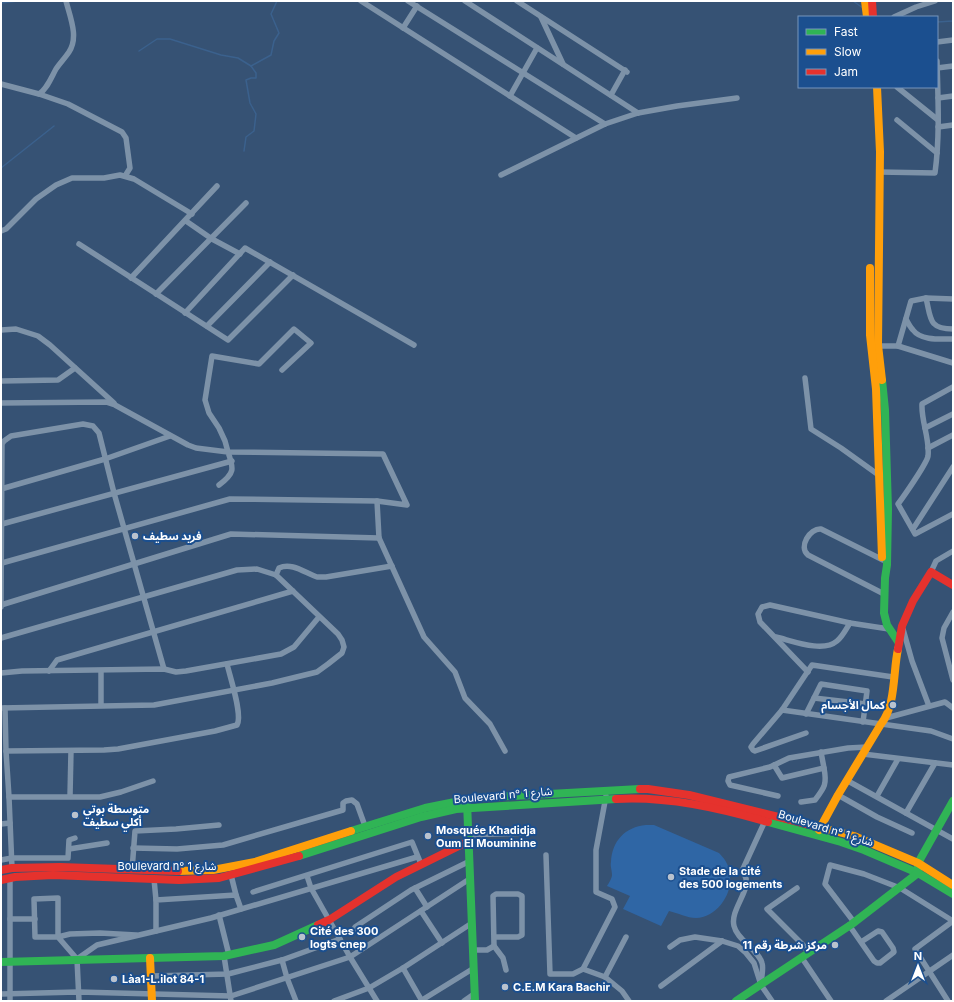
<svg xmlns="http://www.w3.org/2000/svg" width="954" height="1002" font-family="Inter,'Noto Sans Arabic',sans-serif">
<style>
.green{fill:#2f66a5}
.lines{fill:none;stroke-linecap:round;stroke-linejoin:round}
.stream{stroke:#3b618d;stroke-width:1.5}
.street{stroke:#7d92a8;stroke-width:5.5}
.fast{stroke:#30b455;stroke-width:8}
.slow{stroke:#ff9f0a;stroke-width:8}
.jam{stroke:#e5322d;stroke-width:8}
.poi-dot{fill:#b9c2ce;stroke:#1b4f8f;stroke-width:1.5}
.labels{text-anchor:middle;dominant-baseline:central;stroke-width:4;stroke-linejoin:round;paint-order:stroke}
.poi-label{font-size:11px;font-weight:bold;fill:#fff;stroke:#1b4f8f;text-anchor:start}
.street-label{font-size:11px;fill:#fff;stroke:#1b4f8f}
</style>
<rect width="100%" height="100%" fill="#365274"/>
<path class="green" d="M646,825h8l65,28c7,7 11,14 11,24 2,19 -15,41 -34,41 -9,0 -18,-5 -27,-7l-8,15 -38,-17 7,-13 -23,-10c2,-3 5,-8 5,-11 0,-5 -2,-9 -1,-13 1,-21 14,-35 35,-37z"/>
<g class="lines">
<g class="stream">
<polyline points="853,1 863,8"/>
<polyline points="1,3 18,1"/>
<polyline points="937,22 953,21"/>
<polyline points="139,51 157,39 170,39 221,55 238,58 251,66"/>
<polyline points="244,151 246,137 254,131 256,114 250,103 246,80 251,78 256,78 256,73 251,66 271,55 274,41 279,33 271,14 277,1"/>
<polyline points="1,168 54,126"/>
</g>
<g class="street">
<polyline points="361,1 576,138"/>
<polyline points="408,1 605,124"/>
<polyline points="465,1 638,113"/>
<polyline points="517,1 627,72"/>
<polyline points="541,17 563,64"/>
<polyline points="894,17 916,7 935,1"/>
<polyline points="403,28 417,6"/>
<polyline points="937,42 953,40"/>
<polyline points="937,68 953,66"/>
<path d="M1,84l38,10c8,-5 12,-16 17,-25 4,-6 9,-11 13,-17 10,-15 1,-35 -3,-51"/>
<polyline points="897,87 938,120"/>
<polyline points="39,94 68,104 122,132 126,138 130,168 125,176"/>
<polyline points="611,95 625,70"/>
<polyline points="510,96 537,48"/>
<polyline points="938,98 953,96"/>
<polyline points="897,120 937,153"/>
<polyline points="938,127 953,125"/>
<path d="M879,172l56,1c5,-37 3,-75 2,-112"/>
<polyline points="501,175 605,124 638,113 677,106 737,98"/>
<polyline points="186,221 212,239 240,254"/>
<polyline points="1,231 6,229 36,199 56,185 72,178 104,178 120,175 134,179 192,214"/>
<polyline points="79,244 228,340 293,275"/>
<polyline points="131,278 217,186"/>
<polyline points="156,294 246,203"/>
<path d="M926,298c5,20 2,31 27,31"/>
<polyline points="185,313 245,248 414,345"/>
<path d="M906,319c2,4 4,8 7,11 8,11 28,9 40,9"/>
<polyline points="207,326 270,262"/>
<polyline points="1,330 16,329 38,336 50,345 114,403"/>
<polyline points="875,346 898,346 953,363"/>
<polyline points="898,346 911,301 926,298 953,299"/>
<polyline points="282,370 311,343 294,329 259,364 212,356 205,400 209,413 219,428 225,441 228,452 383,454 407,505 377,501 379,538 424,637 455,672 465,698 490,724 505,751"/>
<polyline points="805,378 811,429 841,448 880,476"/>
<polyline points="1,381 58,380 75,368"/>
<path d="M953,387l-31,17c-1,17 8,35 6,52 -1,7 -24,40 -30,48l17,30 38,-20"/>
<path d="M1,403l105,-1 9,3 73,40 8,3 32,4c6,17 7,21 -9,33"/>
<polyline points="925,428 953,414"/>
<polyline points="928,448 953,435"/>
<polyline points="1,489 105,459 170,436"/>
<polyline points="2,524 232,461"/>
<polyline points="913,529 953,467"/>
<path d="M883,560l-62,-31c-11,-1 -23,18 -13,26l76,39"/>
<polyline points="2,563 230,499 377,501"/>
<polyline points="931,572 936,561 953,551"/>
<path d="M276,575l3,-7c13,-6 26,5 38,9 3,0 6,0 9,0l66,-11"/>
<polyline points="1,605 231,534 379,538"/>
<polyline points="1,607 2,444 4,441 11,436 83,424 93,426 99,433 114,493 164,669"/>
<polyline points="953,612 944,628 942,638 953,680"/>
<polyline points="903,629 912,661 929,706"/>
<path d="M776,637c17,4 47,16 61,4 6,-5 9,-12 13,-18"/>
<polyline points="1,638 237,570 257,569 276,575 338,634 342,640 344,647 342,653 328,664 317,672 272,683 154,705 1,708"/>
<polyline points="49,671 57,660 293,591"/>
<polyline points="101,671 101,705"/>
<polyline points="808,672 760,622 758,614 762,607 770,605 850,623 889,629"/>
<polyline points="1,673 22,671 164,669 176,672 186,671 281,654 294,647 319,617"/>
<polyline points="893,677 812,665 782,710 931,731 953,739"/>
<polyline points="814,698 866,704"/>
<path d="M5,708l1,43 98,-1 14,-1 97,-18 22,-6c6,-10 -7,-48 -10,-61"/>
<polyline points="782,710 753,744 751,747 753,750 755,751 806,733"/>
<polyline points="806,714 821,684 867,691 863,722"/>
<polyline points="886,718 945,702 953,708"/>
<polyline points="6,751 9,797"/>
<polyline points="863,754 953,765"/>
<polyline points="774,765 782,778 824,768 821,752"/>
<polyline points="848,781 953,839"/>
<polyline points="838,795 877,817 912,833"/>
<polyline points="70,796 71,751"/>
<polyline points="606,796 596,850 596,892 612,899 615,907 583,969 605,977 622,991 629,1001"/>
<polyline points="778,796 730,785 728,781 729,777 770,767 789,758 848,748 867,747"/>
<polyline points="877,796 898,759"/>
<path d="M801,802l14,-2c10,-13 12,-16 9,-32"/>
<polyline points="906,813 935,763"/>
<polyline points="1,824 10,823"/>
<polyline points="469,835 527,833"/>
<polyline points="133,848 177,849 223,845 343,810 343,803 346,801 352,800 357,804 365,826"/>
<polyline points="69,849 107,843"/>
<polyline points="546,855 550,974 573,974 583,969"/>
<polyline points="1,860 12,858 68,858 69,840 75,838"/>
<polyline points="12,868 9,797 100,797 121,792 153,781"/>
<polyline points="132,870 135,831 176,829 219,825"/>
<polyline points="231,875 236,895"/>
<polyline points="307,876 311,888 350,957 377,1001"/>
<polyline points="154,879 156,900"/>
<polyline points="415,888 427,907"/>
<polyline points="797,888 767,909 803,945 809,953"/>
<polyline points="253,892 412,842 421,864"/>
<polyline points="421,911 442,943"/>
<polyline points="219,915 229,955"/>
<polyline points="10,919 35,919"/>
<polyline points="854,922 825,884 830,865 864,874 900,888 953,921"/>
<polyline points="849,925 874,961 877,963 880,963 894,952 893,948 882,932 878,931 861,942"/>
<polyline points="156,931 156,900 236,895 241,909"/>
<polyline points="351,932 356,929 355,927 411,890 470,861"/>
<polyline points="494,937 518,937 522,935 522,896 518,894 496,894 493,896 494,946"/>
<polyline points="670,947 680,940 695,937 722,941 738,946 746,953 754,963 761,985 772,1001"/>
<polyline points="473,950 487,950 494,946 503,958 506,970"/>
<polyline points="224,956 231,1001"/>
<polyline points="802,958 831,1001"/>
<polyline points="77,959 97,945 211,918 417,857"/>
<polyline points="282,960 287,978 296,1001"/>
<polyline points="403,968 422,1001"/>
<polyline points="152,976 228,974 282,960 340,939"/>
<polyline points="605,977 626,937"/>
<path d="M761,985c0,-7 3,-16 1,-22 -4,-14 -25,-23 -28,-37 -4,-15 15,-34 12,-47 0,-3 -3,-6 -4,-8l23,-50"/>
<polyline points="661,986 722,941"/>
<polyline points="1,994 78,992 231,996 350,957 471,878"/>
<polyline points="422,1000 474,968"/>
<polyline points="10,1001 10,878"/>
<polyline points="79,1001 77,959 58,937 58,898 34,899 35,937 58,937 70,934 100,933 136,935"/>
<polyline points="334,1001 369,988 403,968 472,923"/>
<polyline points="464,1001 474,994"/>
<polyline points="886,1001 953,955"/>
<polyline points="948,1001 915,949 953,921"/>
</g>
<g class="fast">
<polyline points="882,380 885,410 888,509 887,565 885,578 884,613 887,625 899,643"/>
<polyline points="467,802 475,1001"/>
<polyline points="768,822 841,842 864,850 918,873 953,894"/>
<polyline points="351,831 425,808 475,798 640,789"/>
<polyline points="299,856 421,817 456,809 616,799"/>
<polyline points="1,962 224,956 274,945 318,925"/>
<polyline points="736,1001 852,924 918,873 918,863 953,801"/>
</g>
<g class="slow">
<polyline points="865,1 867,17"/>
<polyline points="877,87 880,152 878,345 882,380"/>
<polyline points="870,268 870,335 876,389 882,557"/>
<polyline points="819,827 854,836 918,863 953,885"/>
<path d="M819,830l19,-35 43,-71c15,-18 12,-53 17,-75"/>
<polyline points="178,871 213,870 255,862 351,831"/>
<polyline points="150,958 152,1001"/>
</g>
<g class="jam">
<polyline points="872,1 873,17"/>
<polyline points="898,649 902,626 913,601 931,572 953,585"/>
<polyline points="640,789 648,789 689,795 819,827"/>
<path d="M616,799c51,-3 103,9 152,23"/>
<polyline points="1,870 12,868 60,867 178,871"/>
<polyline points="1,880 15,877 53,875 179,880 219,878 299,856"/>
<polyline points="318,925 329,920 396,877 469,841"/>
</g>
</g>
<g class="poi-dot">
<circle cx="135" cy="536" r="4"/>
<circle cx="893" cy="705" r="4"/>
<circle cx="75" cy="815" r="4"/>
<circle cx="428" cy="836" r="4"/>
<circle cx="671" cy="877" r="4"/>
<circle cx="302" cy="937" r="4"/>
<circle cx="835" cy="945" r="4"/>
<circle cx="114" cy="979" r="4"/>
<circle cx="505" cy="987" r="4"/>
</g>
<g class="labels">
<g class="poi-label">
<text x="143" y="536">فريد سطيف</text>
<text x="885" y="705" text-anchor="end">كمال الأجسام</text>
<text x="83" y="809">متوسطة بوتي<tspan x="83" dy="13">أكلي سطيف</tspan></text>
<text x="436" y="830">Mosquée Khadidja<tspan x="436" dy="13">Oum El Mouminine</tspan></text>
<text x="679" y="871">Stade de la cité<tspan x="679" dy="13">des 500 logements</tspan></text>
<text x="310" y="931">Cité des 300<tspan x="310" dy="13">logts cnep</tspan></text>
<text x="827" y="945" text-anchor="end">مركز شرطة رقم 11</text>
<text x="122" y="979">Làa1-L.ilot 84-1</text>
<text x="513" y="987">C.E.M Kara Bachir</text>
</g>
<g class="street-label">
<text transform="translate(503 795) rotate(-5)">Boulevard n° شارع 1</text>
<text transform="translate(826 828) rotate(17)">Boulevard n° شارع 1</text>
<text x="167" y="866">Boulevard n° شارع 1</text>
</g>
</g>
<rect width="954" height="1002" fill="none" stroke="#ffffff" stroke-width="4"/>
<rect x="798" y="16" width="140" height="72" fill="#1b4f8f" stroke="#7695bc"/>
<rect x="806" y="29" width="20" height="6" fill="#30b455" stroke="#7695bc"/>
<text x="834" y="36" font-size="12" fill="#ffffff">Fast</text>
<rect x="806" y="49" width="20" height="6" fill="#ff9f0a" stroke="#7695bc"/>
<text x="834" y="56" font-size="12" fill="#ffffff">Slow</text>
<rect x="806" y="69" width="20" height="6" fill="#e5322d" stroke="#7695bc"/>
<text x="834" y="76" font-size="12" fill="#ffffff">Jam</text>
<g transform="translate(918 966)" stroke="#1b4f8f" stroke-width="3" paint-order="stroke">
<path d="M0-3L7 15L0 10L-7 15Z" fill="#ffffff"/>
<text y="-6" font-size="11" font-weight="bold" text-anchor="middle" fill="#ffffff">N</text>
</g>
</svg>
